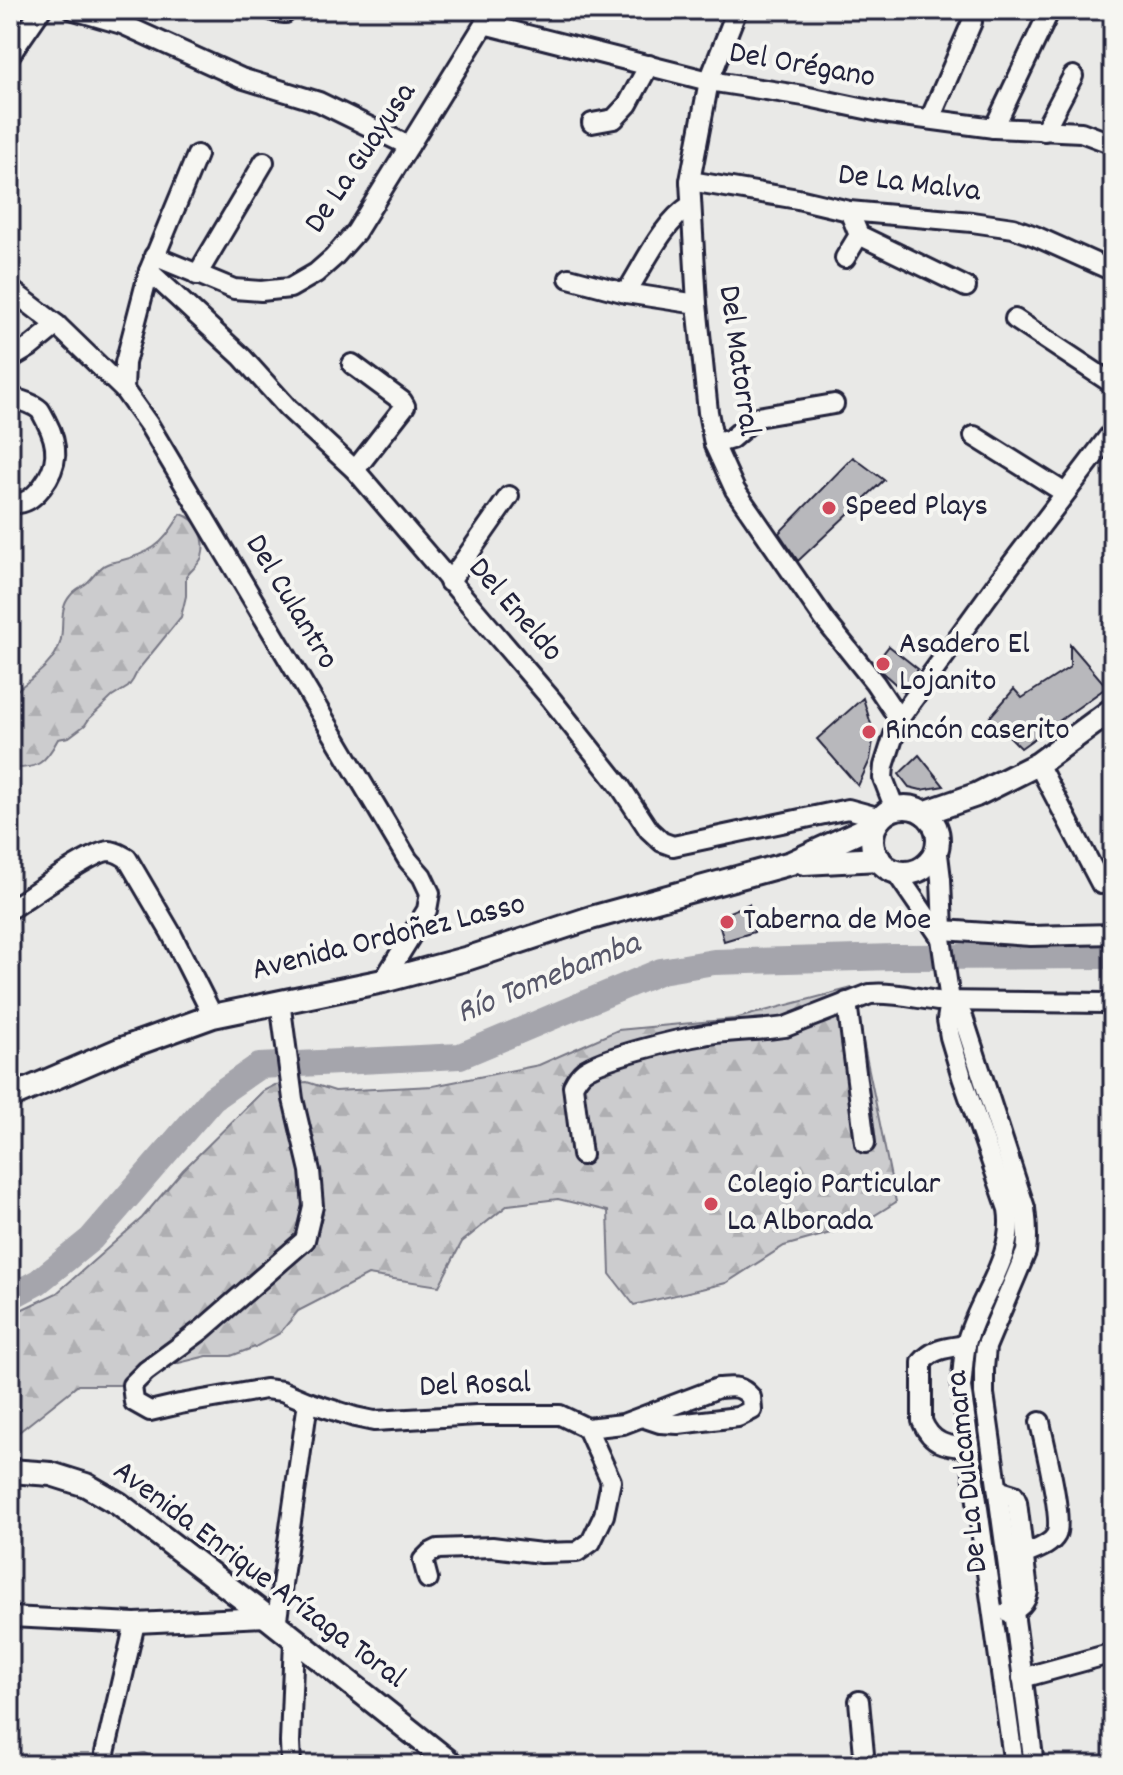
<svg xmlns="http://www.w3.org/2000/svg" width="1123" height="1775" font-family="Dekko,sans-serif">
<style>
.forest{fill:url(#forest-firs);stroke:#777784;stroke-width:2}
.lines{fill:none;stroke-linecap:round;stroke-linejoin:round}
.river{stroke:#a5a5ac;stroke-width:26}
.building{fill:#b8b8bc;stroke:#22223b;stroke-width:2}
.minor-casing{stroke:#22223b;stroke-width:24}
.major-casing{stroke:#22223b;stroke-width:28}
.minor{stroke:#f6f6f2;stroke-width:18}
.major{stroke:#f6f6f2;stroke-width:22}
.poi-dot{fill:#d1495b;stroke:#f6f6f2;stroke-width:3}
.labels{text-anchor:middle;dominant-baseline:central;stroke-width:8;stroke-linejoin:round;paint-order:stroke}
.street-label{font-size:32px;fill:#22223b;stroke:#f6f6f2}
.poi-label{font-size:32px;fill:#22223b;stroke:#f6f6f2;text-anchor:start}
.water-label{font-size:34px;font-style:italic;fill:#565668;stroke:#f6f6f2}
</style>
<defs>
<pattern id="forest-firs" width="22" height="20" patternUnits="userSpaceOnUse" patternTransform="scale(2)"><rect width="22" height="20" fill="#ccccce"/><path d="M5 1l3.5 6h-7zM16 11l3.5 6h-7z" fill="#afafb2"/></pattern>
</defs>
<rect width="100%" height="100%" fill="#e9e9e7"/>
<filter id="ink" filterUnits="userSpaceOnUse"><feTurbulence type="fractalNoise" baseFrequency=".0125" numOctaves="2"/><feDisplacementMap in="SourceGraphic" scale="16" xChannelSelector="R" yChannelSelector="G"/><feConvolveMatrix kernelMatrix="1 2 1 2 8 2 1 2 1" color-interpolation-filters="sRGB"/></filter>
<g filter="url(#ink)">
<g class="forest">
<path d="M181,514c18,5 26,26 21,43 -3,8 -11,13 -16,20v19l-5,21 -43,53 -5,10 -5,7 -16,10 -23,22 -4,6 -16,12 -11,2c-13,25 -21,30 -48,29v-72c15,-14 44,-30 50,-53 5,-16 -2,-33 10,-47 4,-6 9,-8 14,-11 9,-6 13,-17 23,-21 4,-2 8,-2 12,-3 12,-3 25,-7 35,-14 12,-8 19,-21 27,-33z"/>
<polygon points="852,988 896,1202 859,1225 784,1246 726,1283 634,1305 610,1274 608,1211 558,1199 508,1205 462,1242 439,1286 368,1275 298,1311 280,1333 255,1347 231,1356 207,1356 146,1371 132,1385 78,1385 14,1436 10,1435 10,1315 57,1293 142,1218 183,1170 263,1091 275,1085 307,1082 335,1091 433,1086 539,1065 618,1030 734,1019"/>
<polygon points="144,1753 166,1765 10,1765 71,1763"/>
</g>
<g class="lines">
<polyline class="river" points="10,1297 38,1282 91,1239 213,1098 259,1066 460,1056 661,971 714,962 894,957 1113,956"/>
</g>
<g class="building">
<polygon points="853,457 884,480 798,561 779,533"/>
<polygon points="1070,644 1107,687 1021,748 990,717 1014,689 1022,698 1070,667"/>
<polygon points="889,646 918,669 903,691 883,673 875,664"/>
<polygon points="863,698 874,734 870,760 858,786 817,739"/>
<polygon points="919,755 944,786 921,790 909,787 899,774"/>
<polygon points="749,904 754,932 724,941 717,917"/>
</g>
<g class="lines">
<g class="minor-casing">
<g id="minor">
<polyline points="74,10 122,24 241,78 319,102 409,146"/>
<polyline points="271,10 276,12 285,13 287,10"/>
<polyline points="737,10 709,81 690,181 697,304 708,412 714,444 735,490 824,619 875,683 899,719"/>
<polyline points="484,24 709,81 804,96 889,114 994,128 1081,132 1113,144"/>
<polyline points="10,55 41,10"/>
<polyline points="930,119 972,22"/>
<polyline points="592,123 614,119 628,104 649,65"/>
<polyline points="994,128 1050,10"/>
<polyline points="1044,131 1073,76"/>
<polyline points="690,181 798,199 849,211 972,222 1013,228 1035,236 1113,271"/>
<path d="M691,205c-28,17 -47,60 -65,88l71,11"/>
<polyline points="849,211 859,235 966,287"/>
<polyline points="154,256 234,289 261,291 290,288 316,273 333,258 356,232 493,10"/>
<polyline points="845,258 859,235"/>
<polyline points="149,271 242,357 288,408 355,470 551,699 620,786 649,830 662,842 673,846 848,809 881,818"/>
<polyline points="197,275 264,162"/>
<polyline points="569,278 626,293"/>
<polyline points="10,289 57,325 124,390 149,425 408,860 422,876 430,893 427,910 383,981"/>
<polyline points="1015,319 1113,384"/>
<polyline points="10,359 30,347 57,325"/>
<polyline points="352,364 402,401 405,406 355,470"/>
<polyline points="124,390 125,363 149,271 197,155"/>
<path d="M10,397c10,3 22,6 30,13 1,1 5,9 6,11 13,24 13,44 -4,66 -9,11 -17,18 -32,16"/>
<polyline points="974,436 1065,493"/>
<polyline points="714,444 731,439 757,417 834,404"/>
<polyline points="449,582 509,496"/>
<polyline points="1038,764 1101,884"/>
<polyline points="895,809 883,778 884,766 899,719 1001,578 1113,431"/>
<path d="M937,846l4,33 2,51 -2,8 9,63 -3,19 3,17 12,40 46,132c8,49 -31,90 -42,135 -3,14 -3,29 -5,43l53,378"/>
<polyline points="895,871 941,938"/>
<path d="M10,909c19,-12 81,-57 99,-58 7,0 12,4 18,7l44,75 42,83"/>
<polyline points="943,930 1031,936 1113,934"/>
<path d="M950,1001l7,6 6,10 62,191c2,15 3,29 1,44l-40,95 -2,22v25c18,124 34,247 50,371"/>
<polyline points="847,1002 865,1143"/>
<path d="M582,1155l-9,-69c3,-6 6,-11 11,-15 19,-14 95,-32 120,-36 26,-5 54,-4 81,-8l85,-33c23,-2 45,4 68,7l166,2"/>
<path d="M966,1345c-18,3 -32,3 -44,17v59c9,22 25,27 47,25"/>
<path d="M308,1402l47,15 19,4 103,-6h83l27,13 36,-4 95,-36c16,-1 22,-3 33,9l1,13 -14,7 -60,7 -18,-1 -18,-6"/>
<path d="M998,1490l16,5 3,7 11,89c-2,12 -8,18 -20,21"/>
<path d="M1024,1555c10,-5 26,-9 32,-20 8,-16 -12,-92 -16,-113"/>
<polyline points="428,1579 423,1560 430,1553 438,1549 492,1547 541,1553 577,1552 591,1542 604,1515 611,1481 587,1428"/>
<polyline points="10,1617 135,1623 267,1617"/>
<polyline points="276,1626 308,1402 282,1391 265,1389 180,1404 150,1411 134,1402 132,1385 146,1371 203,1329 305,1240 313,1206 310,1171 293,1099 280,1001"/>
<polyline points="1022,1678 1113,1653"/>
<polyline points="859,1701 865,1765"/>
<polyline points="105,1753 135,1623"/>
<polyline points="291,1765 290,1742 294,1640"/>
</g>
</g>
<g class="major-casing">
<g id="major">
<circle cx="905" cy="840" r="33"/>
<polyline points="924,813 976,795 1038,764 1113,709"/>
<polyline points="804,863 879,859"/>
<polyline points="10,1097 119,1050 213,1016 383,981 469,958 591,918 791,863 876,824"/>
<polyline points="10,1471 51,1474 86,1485 119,1504 267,1617 453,1765"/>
</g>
</g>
<use href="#minor" class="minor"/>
<use href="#major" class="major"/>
</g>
</g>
<g class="poi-dot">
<circle cx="829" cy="508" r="8"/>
<circle cx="883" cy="664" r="8"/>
<circle cx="869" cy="732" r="8"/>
<circle cx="727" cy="922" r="8"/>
<circle cx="711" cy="1204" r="8"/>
</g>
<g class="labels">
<g class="street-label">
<text transform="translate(802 67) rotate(10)">Del Orégano</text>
<text transform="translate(362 159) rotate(-56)">De La Guayusa</text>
<text transform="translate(909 185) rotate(7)">De La Malva</text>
<text transform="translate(737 361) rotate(82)">Del Matorral</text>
<text transform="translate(290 603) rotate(59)">Del Culantro</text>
<text transform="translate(514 611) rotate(49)">Del Eneldo</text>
<text transform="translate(389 939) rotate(-14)">Avenida Ordoñez Lasso</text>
<text transform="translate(475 1387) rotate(-2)">Del Rosal</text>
<text transform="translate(969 1472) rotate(-96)">De La Dulcamara</text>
<text transform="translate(258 1576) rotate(37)">Avenida Enrique Arízaga Toral</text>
</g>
<g class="poi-label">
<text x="845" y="508">Speed Plays</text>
<text x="899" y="646">Asadero El<tspan x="899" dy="37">Lojanito</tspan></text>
<text x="885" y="732">Rincón caserito</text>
<text x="743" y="922">Taberna de Moe</text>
<text x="727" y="1186">Colegio Particular<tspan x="727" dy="37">La Alborada</tspan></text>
</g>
<g class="water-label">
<text transform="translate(549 980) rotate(-22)">Río Tomebamba</text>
</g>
</g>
<rect width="1123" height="1775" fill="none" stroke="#f6f6f2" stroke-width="40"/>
<rect x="20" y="20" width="1083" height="1735" fill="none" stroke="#22223b" stroke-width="3" filter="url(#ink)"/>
</svg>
